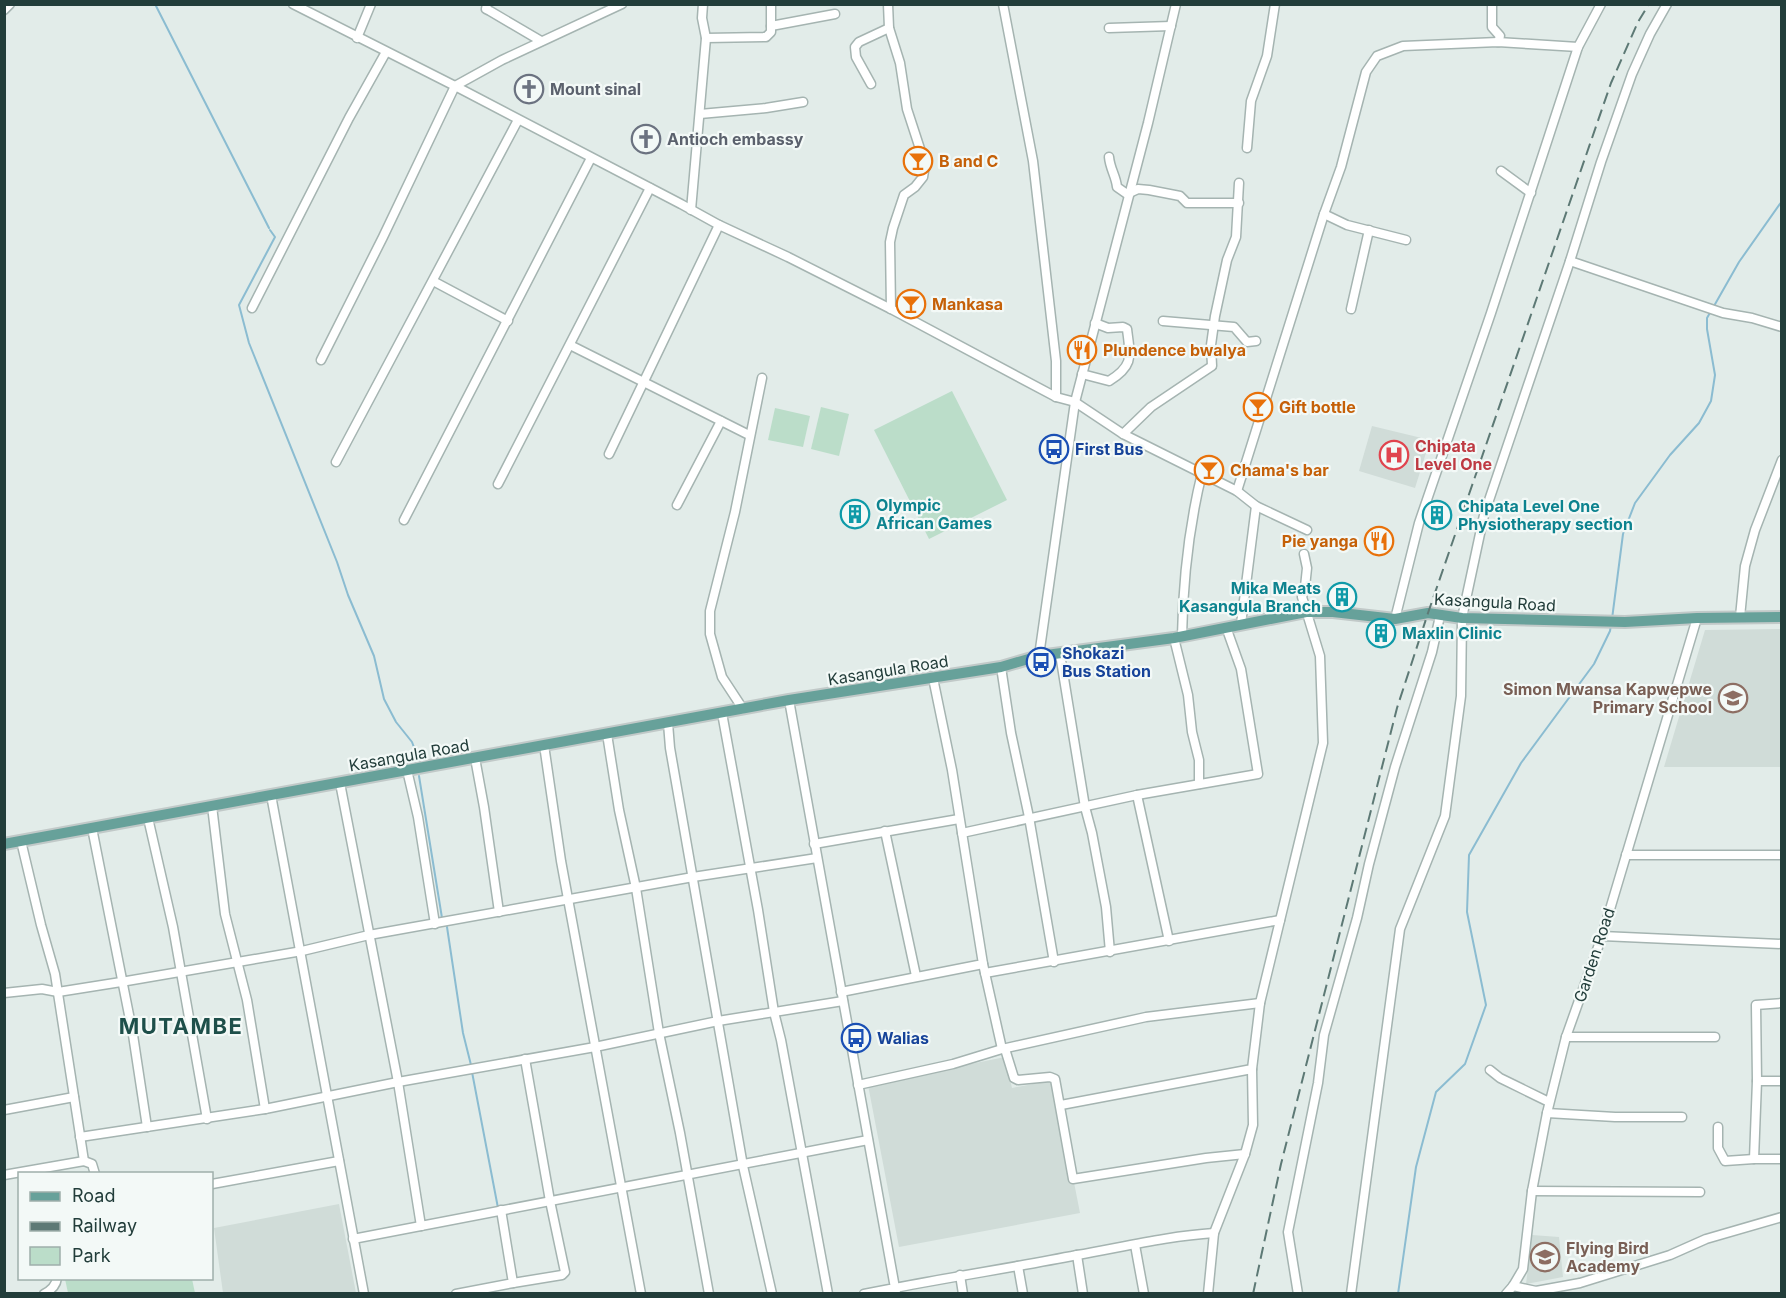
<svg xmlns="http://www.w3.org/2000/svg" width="1786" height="1298" font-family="Inter,sans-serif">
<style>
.built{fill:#d0dcd8}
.green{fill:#bbddc9}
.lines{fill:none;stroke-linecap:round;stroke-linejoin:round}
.stream{stroke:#8bbcd1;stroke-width:2}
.minor-casing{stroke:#a5b4b1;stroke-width:11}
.major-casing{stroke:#c1c9c8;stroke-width:14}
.minor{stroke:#fff;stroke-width:8}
.major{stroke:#67a19a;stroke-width:10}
.rail{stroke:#5d7975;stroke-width:2;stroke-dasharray:12 6;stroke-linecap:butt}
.labels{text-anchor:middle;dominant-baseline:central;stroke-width:4.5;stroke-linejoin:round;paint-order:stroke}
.worship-label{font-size:16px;font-weight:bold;fill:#5b616d;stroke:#f3f9f7;text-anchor:start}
.food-label{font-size:16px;font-weight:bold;fill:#c56008;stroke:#f3f9f7;text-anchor:start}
.health-label{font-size:16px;font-weight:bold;fill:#be3a42;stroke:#f3f9f7;text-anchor:start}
.transit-label{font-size:16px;font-weight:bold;fill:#164399;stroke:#f3f9f7;text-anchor:start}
.culture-label{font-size:16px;font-weight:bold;fill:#0d838f;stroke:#f3f9f7;text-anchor:start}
.street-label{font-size:16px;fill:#223d3a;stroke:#f3f9f7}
.education-label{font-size:16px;font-weight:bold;fill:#785e54;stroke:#f3f9f7;text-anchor:end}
.district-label{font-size:22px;font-weight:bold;letter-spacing:1.5px;fill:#1e4f4a;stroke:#f3f9f7}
</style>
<rect width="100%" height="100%" fill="#e2ece9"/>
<g class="built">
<polygon points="1372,426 1430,440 1415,488 1359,471"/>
<polygon points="1781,629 1781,767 1664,767 1705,630"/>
<polygon points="1005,1057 1012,1088 1054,1080 1080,1213 899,1247 868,1085"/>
<polygon points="339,1204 356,1293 223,1293 214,1228"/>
<polygon points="1532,1235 1559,1237 1563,1277 1526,1284"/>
</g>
<g class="green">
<polygon points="952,391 1007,500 929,539 874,430"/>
<polygon points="821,407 849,414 839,456 811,449"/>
<polygon points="775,408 810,416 803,447 768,440"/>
<polygon points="65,1279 192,1279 195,1293 68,1293"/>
</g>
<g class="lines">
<g class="stream">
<polyline points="155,4 269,228"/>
<polyline points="270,230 275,237 239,305 249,343 337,562 348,595 374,656 384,699 396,722 412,742 419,761"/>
<polyline points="1714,306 1739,262 1782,201"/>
<polyline points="1612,619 1623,534 1635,503 1670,455 1699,423 1711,401 1715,375 1707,329 1707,318 1711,311"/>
<polyline points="419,776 442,918"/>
<polyline points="447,927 463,1033 471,1065"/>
<polyline points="472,1072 498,1208"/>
<polyline points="1398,1294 1416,1167 1436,1092 1465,1064 1486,1005 1467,912 1469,855 1521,763 1594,664 1610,631 1611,625"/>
</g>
<g class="minor-casing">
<g id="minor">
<polyline points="293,4 455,86 681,204 719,225 788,257 891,309 1056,397 1075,402 1123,434 1237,491 1324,214 1341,167 1366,72 1377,56 1403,46 1498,42 1578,47"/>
<polyline points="487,4 486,9 490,11 541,41"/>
<polyline points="888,4 889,28 900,63 907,109 923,158 924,171 923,177 915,187 904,195 893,228 890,242 891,309"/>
<polyline points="1003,4 1033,161 1056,361 1056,397"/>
<polyline points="1492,6 1492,27 1500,36 1498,42"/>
<polyline points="4,10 10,4"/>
<polyline points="771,26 835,14"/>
<polyline points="1109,28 1171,26"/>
<polyline points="357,38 371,4"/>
<polyline points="706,38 766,37 771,32 771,4"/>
<polyline points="871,84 856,57 855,47 859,42 889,28"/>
<polyline points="700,114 766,108 803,102"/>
<polyline points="1247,148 1251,101 1267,56 1275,4"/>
<path d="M1109,157c1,12 7,19 8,30l10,7 11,-5 11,1 31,6 7,7h52"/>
<polyline points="1501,171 1531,193"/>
<polyline points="691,210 706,38 702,18 703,4"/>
<polyline points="1324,214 1347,225 1406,240"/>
<polyline points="1570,261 1723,313 1752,318 1782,327"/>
<polyline points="433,281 508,321"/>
<polyline points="252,308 349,118 386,52"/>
<polyline points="1351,309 1369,230"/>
<polyline points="1163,321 1234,327 1247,342 1256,341"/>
<polyline points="570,345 749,435"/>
<polyline points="321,360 383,237 455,86 502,60 622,4"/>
<path d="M1082,374l27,7c26,-16 21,-26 18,-52l-4,-2 -15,1 -13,-5"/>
<polyline points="1123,434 1151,407 1212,366 1211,345 1215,316 1227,260 1236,237 1239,183"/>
<polyline points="609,454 719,225"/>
<polyline points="336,462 518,120"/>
<polyline points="498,484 650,188"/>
<polyline points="1237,491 1256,506 1307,530"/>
<polyline points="677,505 721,421"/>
<polyline points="404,520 591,158"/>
<polyline points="1740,617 1745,566 1755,530 1782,460"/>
<polyline points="1395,619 1419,523 1491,313 1578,47 1601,4"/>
<polyline points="1241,624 1256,506"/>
<path d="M1182,636c1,-55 7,-110 20,-163"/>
<polyline points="1174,638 1188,695 1192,732 1199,760 1199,784"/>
<polyline points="1060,654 1085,807 1092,833 1106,907 1110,952"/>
<polyline points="1039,656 1075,402 1148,123 1176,4"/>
<polyline points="1001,667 1011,733 1029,817 1054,962"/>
<polyline points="789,700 895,1288 864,1294"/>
<polyline points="743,709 722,677 710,634 710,611 735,512 762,378"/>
<polyline points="722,713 758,910 774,1012 781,1040 828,1294"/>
<polyline points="668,723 670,748 743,1166 772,1294"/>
<polyline points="607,734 619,810 636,888 659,1033 680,1133 709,1294"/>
<polyline points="544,745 561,861 641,1294"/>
<polyline points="475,758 484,807 499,912"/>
<polyline points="407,770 418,817 435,924"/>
<polyline points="340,783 398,1082 421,1226"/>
<polyline points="271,795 364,1294"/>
<polyline points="1137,795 1169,941"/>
<polyline points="212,806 225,914 247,1000 265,1109"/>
<polyline points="148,818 173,927 207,1119"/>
<polyline points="92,828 133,1035 147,1127"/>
<polyline points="885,831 916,976"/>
<polyline points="962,833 1137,795 1258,774 1241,669 1226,627"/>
<polyline points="814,844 959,819"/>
<polyline points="1626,855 1782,855"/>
<polyline points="1602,936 1782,944"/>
<polyline points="983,964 1002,1049 1146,1017 1260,1003"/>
<polyline points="985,973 1280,920"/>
<polyline points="841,992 983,964 952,770 933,678"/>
<polyline points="4,993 42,989 58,992 121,982 302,951 369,935 693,877 817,858"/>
<polyline points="1782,1003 1756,1005 1757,1081 1754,1159 1782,1159"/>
<polyline points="1566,1037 1715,1037"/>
<polyline points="1005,1049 1014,1078 1018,1080 1050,1077 1055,1079 1073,1179 1206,1158 1245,1154"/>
<polyline points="1490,1070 1500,1078 1549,1102"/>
<polyline points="1757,1081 1782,1081"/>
<polyline points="858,1085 953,1064 1002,1049"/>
<polyline points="1061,1105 1252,1069 1260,1003 1323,743 1320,656 1302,597 1305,587 1307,568 1304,554"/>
<polyline points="4,1110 74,1097"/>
<polyline points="1547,1113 1615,1117 1682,1117"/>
<polyline points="1718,1127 1718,1148 1725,1161 1754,1159"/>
<polyline points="80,1137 265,1109 398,1082 595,1047 718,1021 843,1001"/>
<polyline points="84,1161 92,1164 95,1174"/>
<polyline points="4,1175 84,1161 55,974 41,925 21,841"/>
<polyline points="212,1184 339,1161"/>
<polyline points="1532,1191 1700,1192"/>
<polyline points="353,1239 868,1140"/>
<polyline points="1135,1245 1144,1294"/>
<polyline points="1077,1255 1083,1294"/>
<polyline points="1018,1266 1023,1294"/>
<polyline points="960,1275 963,1294"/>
<polyline points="513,1283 562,1275 565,1272 550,1201 525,1059"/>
<polyline points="1513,1286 1536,1291 1580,1283 1670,1255 1706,1239 1782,1217"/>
<path d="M896,1293l-1,-5c61,-12 122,-21 182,-33 46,-8 91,-19 137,-22"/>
<path d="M44,1294c6,-3 12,-8 13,-16"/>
<polyline points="456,1294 513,1283 501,1210"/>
<polyline points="1208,1294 1214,1233 1245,1154 1253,1125 1252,1069"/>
<polyline points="1298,1294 1288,1232 1318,1083 1324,1035 1357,918 1369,864 1395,767 1432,652 1440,616"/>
<polyline points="1351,1294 1400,929 1445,816 1461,696 1462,618 1484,515 1570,261 1601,162 1632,74 1650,34 1667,4"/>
<polyline points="1506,1294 1513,1286 1523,1269 1532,1191 1547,1113 1566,1037 1602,936 1697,618"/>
</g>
</g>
<g class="major-casing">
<polyline id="major" points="4,844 789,700 1001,667 1039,656 1174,638 1306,612 1333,612 1395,619 1428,613 1462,618 1625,622 1697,618 1782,617"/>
</g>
<use href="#minor" class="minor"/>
<use href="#major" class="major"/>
<polyline class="rail" points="1253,1294 1281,1164 1397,708 1428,613 1611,83 1638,22 1649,4"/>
</g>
<defs>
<g id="church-ring" transform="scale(1.5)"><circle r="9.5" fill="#f3f9f7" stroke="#6b7280" stroke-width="1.5"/><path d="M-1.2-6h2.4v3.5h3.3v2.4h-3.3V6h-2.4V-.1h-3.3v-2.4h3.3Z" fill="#6b7280"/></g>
<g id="bar-ring" transform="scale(1.5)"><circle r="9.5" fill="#f3f9f7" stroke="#e8710a" stroke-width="1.5"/><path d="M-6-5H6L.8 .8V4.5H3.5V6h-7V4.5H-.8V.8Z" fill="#e8710a"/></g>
<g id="restaurant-ring" transform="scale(1.5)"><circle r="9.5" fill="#f3f9f7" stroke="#e8710a" stroke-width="1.5"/><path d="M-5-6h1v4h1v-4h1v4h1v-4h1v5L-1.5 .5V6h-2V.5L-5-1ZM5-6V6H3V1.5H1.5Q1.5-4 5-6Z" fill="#e8710a"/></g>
<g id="bus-ring" transform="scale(1.5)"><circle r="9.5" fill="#f3f9f7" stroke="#1a4fb4" stroke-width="1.5"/><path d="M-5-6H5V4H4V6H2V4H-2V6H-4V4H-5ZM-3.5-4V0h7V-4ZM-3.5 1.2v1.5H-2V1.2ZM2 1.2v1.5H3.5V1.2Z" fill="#1a4fb4"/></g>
<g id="hospital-ring" transform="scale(1.5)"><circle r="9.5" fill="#f3f9f7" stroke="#e0444e" stroke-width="1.5"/><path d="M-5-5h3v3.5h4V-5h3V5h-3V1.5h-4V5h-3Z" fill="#e0444e"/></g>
<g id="building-ring" transform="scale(1.5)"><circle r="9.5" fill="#f3f9f7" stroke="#0f9aa8" stroke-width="1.5"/><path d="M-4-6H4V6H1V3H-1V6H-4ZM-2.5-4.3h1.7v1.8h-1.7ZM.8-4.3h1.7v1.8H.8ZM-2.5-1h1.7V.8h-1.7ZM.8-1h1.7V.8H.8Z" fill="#0f9aa8"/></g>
<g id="school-ring" transform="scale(1.5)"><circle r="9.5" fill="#f3f9f7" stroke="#8d6e63" stroke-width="1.5"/><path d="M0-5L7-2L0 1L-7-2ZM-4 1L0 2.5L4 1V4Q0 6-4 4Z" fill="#8d6e63"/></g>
</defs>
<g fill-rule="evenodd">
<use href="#church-ring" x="529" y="89"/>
<use href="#church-ring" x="646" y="139"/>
<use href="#bar-ring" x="918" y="161"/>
<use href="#bar-ring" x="911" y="304"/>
<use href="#restaurant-ring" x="1082" y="350"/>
<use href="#bar-ring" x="1258" y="407"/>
<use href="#bus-ring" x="1054" y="449"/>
<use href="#hospital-ring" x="1394" y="455"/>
<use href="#bar-ring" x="1209" y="470"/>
<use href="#building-ring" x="855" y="514"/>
<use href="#building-ring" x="1437" y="515"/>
<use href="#restaurant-ring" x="1379" y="541"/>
<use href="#building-ring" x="1342" y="597"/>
<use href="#building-ring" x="1381" y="633"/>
<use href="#bus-ring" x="1041" y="662"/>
<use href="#school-ring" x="1733" y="698"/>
<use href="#bus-ring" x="856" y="1038"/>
<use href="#school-ring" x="1545" y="1257"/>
</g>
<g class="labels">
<g class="worship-label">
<text x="550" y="89">Mount sinal</text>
<text x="667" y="139">Antioch embassy</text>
</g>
<g class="food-label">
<text x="939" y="161">B and C</text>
<text x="932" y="304">Mankasa</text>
<text x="1103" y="350">Plundence bwalya</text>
<text x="1279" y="407">Gift bottle</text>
<text x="1230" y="470">Chama's bar</text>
<text x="1358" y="541" text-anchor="end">Pie yanga</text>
</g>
<g class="health-label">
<text x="1415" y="446">Chipata<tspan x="1415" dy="18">Level One</tspan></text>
</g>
<g class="transit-label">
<text x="1075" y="449">First Bus</text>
<text x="1062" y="653">Shokazi<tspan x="1062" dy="18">Bus Station</tspan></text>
<text x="877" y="1038">Walias</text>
</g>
<g class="culture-label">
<text x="876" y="505">Olympic<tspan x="876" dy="18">African Games</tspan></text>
<text x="1458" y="506">Chipata Level One<tspan x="1458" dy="18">Physiotherapy section</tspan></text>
<text x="1321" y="588" text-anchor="end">Mika Meats<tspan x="1321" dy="18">Kasangula Branch</tspan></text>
<text x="1402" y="633">Maxlin Clinic</text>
</g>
<g class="street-label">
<text transform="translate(1495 602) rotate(3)">Kasangula Road</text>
<text transform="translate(888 670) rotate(-9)">Kasangula Road</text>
<text transform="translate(409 755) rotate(-10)">Kasangula Road</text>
<text transform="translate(1594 955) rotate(-72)">Garden Road</text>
</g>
<g class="education-label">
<text x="1712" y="689">Simon Mwansa Kapwepwe<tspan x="1712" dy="18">Primary School</tspan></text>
<text x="1566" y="1248" text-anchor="start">Flying Bird<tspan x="1566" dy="18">Academy</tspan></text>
</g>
<g class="district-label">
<text x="181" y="1026">MUTAMBE</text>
</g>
</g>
<rect width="1786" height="1298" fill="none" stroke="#223d3a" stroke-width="12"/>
<rect x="18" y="1172" width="195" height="108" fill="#f3f9f7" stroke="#9faeab" stroke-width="1.5"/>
<rect x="30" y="1192" width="30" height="9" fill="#67a19a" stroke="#9faeab" stroke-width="1.5"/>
<text x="72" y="1202" font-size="18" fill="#223d3a">Road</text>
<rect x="30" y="1222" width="30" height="9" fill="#5d7975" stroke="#9faeab" stroke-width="1.5"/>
<text x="72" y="1232" font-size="18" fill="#223d3a">Railway</text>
<rect x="30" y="1247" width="30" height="18" fill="#bbddc9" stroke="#9faeab" stroke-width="1.5"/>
<text x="72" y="1262" font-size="18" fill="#223d3a">Park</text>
</svg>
